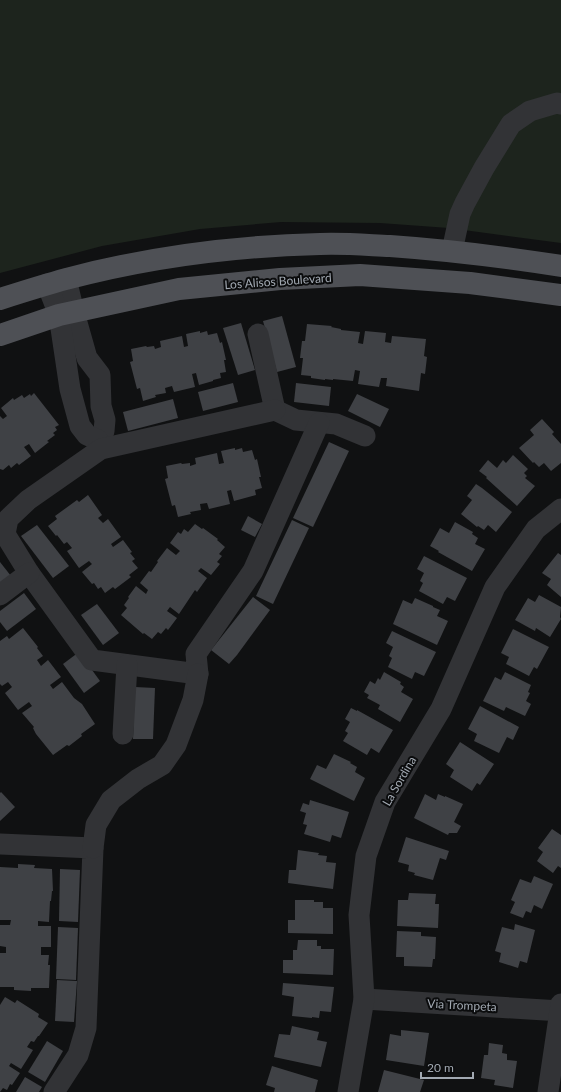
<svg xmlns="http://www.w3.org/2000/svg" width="561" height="1092" font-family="Lato,sans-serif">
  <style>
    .grass { fill: #1d241d }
    .building { fill: #3f4145 }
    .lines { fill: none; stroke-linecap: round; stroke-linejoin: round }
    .minor { stroke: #323336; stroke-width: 21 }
    .major { stroke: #4e5055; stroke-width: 22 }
    .labels { text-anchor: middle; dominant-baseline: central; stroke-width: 4; stroke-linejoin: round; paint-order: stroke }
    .street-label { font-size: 12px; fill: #a2a9b2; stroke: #0b0c0d }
  </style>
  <rect width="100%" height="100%" fill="#101112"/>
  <path class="grass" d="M0,0H561V243L449,228L380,223L281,222L200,229L102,246L0,273Z"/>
  <g class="building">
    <path d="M282,316L296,367L277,372L263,321Z"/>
    <path d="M241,323L255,370L238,375L223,328Z"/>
    <path d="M307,324L332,326L331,327L341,329V330L360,332L358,343L363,344L365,331L386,333L385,342L391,343L392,336L426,339L424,356L427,357L425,374L421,373L419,391L386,386L387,378H381L379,387L358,384L360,371L355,370L353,381L333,379V380L325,379V380L311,378V376L301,375L303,358H300L302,341H305Z"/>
    <path d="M200,331V333L207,331L208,335L217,333L220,343L222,342L226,360H224L226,372L220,373L221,378L213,380V381L199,385L196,373L192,374L195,387L174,392L172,386L165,388L166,393L155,395L156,397L143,401L140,388L137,389L130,362L133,361L131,349L146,346L147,347L154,346L155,349L161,347L160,341L182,336L184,347L188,346L186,334Z"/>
    <path d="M233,383L238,402L203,411L198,392Z"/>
    <path d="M296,383L331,387L329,406L294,402Z"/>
    <path d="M34,393L59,425L55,427L57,430L53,433L55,435L47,441L49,442L35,453L29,444L24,447L31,456L19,465L17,463L11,468L9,465L3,470L0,469V416L3,419L7,416L1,408L13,398L14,400L22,395L24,398L30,394L31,396Z"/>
    <path d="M357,394L389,409L380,427L348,411Z"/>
    <path d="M173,399L178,418L128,431L123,412Z"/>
    <path d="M542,419L554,432L552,434L561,444V463L551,471L544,463L539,467L534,462L533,463L519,448L534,435L530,430Z"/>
    <path d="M329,442L349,451L313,527L293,518Z"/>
    <path d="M235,448V450L242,448L243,452L252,450L255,460L257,459L261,477H259L262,488L255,490L256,495L234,501L231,490L227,491L230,504L209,509L207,503L200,504L201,510L190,512L191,514L178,517L175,505L172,506L165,479L168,478L166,466L181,463L182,464L190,463V466L196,464L195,458L217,453L219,464L224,463L221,451Z"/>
    <path d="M513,455L528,469L524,473L527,476L525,478L535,486L517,506L486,478L487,477L479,471L488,460L497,468L503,460L506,463Z"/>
    <path d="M476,484L482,488L512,512L496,532L488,525L484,530L478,526L477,527L461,514L472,500L467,496Z"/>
    <path d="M88,495L102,515L98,518L103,523L108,519L121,537L111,544L113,547L123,540L132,552L130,553L135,559L132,561L138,568L129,575L131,577L115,589L113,587L105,593L101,587L98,589L94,583L92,584L82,572L92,564L89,561L79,568L67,551L72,548L67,542L64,544L57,535L56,536L48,526L57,519L55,516L77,500L79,502Z"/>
    <path d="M248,516L262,524L255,537L241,530Z"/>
    <path d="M292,520L309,528L273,604L256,596Z"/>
    <path d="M455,522L473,532L472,534L478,538L475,544L485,549L472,571L438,552L439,551L430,546L440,528L449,533Z"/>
    <path d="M195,524L202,529L203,528L218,539L217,540L225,547L219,554L222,556L217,562L220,564L211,575L201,568L198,571L207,578L197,592L195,590L179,614L170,607L167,611L177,618L168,630L166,628L161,634L158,632L152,639L144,633L143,634L121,615L127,608L124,605L129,598L128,597L136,586L146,594L148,590L140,583L149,571L151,572L158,562L157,561L167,548L176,555L180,551L170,543L178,532L181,534L184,529L188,532Z"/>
    <path d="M37,525L69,566L53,578L21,536Z"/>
    <path d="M558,553L561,555V597L547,585L551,579L542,573Z"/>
    <path d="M424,556L467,578L455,601L447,597L443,604L419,591L423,583L420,581L424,573L417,569Z"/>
    <path d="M0,562L11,576L0,584Z"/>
    <path d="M24,593L36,609L7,631L0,622V611Z"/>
    <path d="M539,595L561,607L560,617L561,619L550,637L536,628L535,631L515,620L528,598L535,602Z"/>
    <path d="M253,597L270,610L237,655L229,664L211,650Z"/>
    <path d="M415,598L433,606V607L440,610L437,616L448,621L437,645L393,624L403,600L412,604Z"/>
    <path d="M97,604L119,633L103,645L81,615Z"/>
    <path d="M23,628L38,647L37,648L43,656L37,660L41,666L48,660L61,677L50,685L53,689L62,682L74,698L82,704L95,724L81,734L82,736L69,746L67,745L53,755L36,734L33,728L34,727L22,713L32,706L29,702L18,710L5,693L12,687L8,682L2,686L0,684V641L7,636L9,639Z"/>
    <path d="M513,629L549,647L537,669L534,667L529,676L506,664L509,657L501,653Z"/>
    <path d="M392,631L436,652L424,676L415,672L412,679L388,667L392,658L389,656L393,647L386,643Z"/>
    <path d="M79,652L100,681L84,693L63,664Z"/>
    <path d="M384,672L401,682L400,684L404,687L401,692L413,699L400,722L378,709L380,705L367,698L369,695L364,692L370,681L375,684L378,678L380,680Z"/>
    <path d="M505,672L531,685L528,692L530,693L526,701L531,704L525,716L506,707L504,711L483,701L495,677L501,680Z"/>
    <path d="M135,687L155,688L153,739H133Z"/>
    <path d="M480,706L519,727L513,740L507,737L499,753L474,741L477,734L468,729Z"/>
    <path d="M351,708L357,711V710L393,730L379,753L371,748L367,755L343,741L348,733L345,731L350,722L345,719Z"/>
    <path d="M460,742L494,764L480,785L477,783L472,791L450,777L454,770L446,764Z"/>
    <path d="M334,754L351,762L350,763L357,767L355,772L365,778L354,801L310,779L317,765L326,769Z"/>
    <path d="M1,792L15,807L0,821V793Z"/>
    <path d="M425,794L436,800L438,794L445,797V796L463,804L454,822L461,826L457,833H449L448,835L414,818Z"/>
    <path d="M310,800L349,812L341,838L332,835L330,842L304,834L307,825L303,824L306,813L300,811L303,803L309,805Z"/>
    <path d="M552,829L561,835V868L558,866L553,873L537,861L543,852L538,848Z"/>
    <path d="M406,837L449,851L446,860L440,858L433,880L414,875L415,873L408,871L409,865L398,862Z"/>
    <path d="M298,850L319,853L318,855L327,856L326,862L336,863L333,889L288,883L289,870H296Z"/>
    <path d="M18,864L35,865L34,868L52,869L53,891H52L51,901H50L49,922L38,921V926H51V947H41V955H49L48,965H50L49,988H31V991L14,990V987H0V953H6V947L0,946V925H10L11,920H0V867L18,868Z"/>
    <path d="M60,869L80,870L78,922L59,921Z"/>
    <path d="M534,876L553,884L542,909L534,905L531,913L526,911L523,918L510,913L515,902L511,900L520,879L531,883Z"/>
    <path d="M409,893L436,894L435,904H439L438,928L397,926L398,900H408Z"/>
    <path d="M295,900H314V902H323V908H333V934L288,933V920H295Z"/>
    <path d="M515,924L535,930L527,963L520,961L518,968L499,962L501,953L495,951L502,927L514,930Z"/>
    <path d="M58,927L78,928L76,980L56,979Z"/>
    <path d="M397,931L421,932V936L436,937L435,959H433L432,967L404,966V957H396Z"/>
    <path d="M298,940H317V946H321V949H334L333,975L283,973V960H293V950H297Z"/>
    <path d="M57,980L77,981L74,1022L55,1021Z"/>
    <path d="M283,983L334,987L331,1012L320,1011L319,1018L312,1017V1018L292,1016L294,997L282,995Z"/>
    <path d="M5,997L15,1003L17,1000L39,1014L38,1017L48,1023L39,1036H38L34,1042L31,1041L27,1047L33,1050L21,1069L11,1063L9,1066L20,1073L12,1085L10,1084L7,1090L3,1088L0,1092V1005Z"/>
    <path d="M292,1026L319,1032L317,1040L327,1042L321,1067L274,1057L279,1034L290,1035Z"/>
    <path d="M401,1030L429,1033L424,1066L386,1060L390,1034L401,1036Z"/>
    <path d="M47,1041L63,1051L45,1082L28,1072Z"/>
    <path d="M489,1043L503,1045L502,1053L507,1054V1060L517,1061L513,1088L494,1085L495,1080L481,1078L484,1055H488Z"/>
    <path d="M272,1066L318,1080L315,1092H274L275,1088L266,1085Z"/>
    <path d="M384,1070L424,1080L420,1092H378Z"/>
    <path d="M25,1077L42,1087L39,1092H16Z"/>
  </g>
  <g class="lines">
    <g class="minor">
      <path d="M452,251L460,214L465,203L484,168L511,124L530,111L557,103L561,104"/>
      <path d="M66,279L74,312L87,358L100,375L101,406L105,420L104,431L98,440"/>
      <path d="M47,284L59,315L70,389L80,426L87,435L98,440L101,449"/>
      <path d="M258,334L275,410L296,420L336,424L365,436"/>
      <path d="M275,410L101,449L28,500L8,519L5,534L29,573L92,660L198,674L196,654L253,571L319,423"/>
      <path d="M0,595L29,573"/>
      <path d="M123,734L127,665"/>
      <path d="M0,844L93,848L86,1028L78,1055L54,1092"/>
      <path d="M93,848L96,825L111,800L138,779L162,765L176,745L193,700L198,674"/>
      <path d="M364,999L561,1011"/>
      <path d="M348,1092L364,999L359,915L366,856L385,802L441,709L495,587L536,529L561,509"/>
      <path d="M548,1092L561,1004"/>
    </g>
    <g class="major">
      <path d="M0,299C22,292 44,285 66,279C149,257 235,246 320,244C343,243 367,245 390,246C447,250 504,257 561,266"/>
      <path d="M0,335L59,315L179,289L280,279L360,275L470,283L561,295"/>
    </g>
  </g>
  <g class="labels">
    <g class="street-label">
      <text transform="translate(278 281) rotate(-4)">Los Alisos Boulevard</text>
      <text transform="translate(399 781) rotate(-60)">La Sordina</text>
      <text transform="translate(462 1005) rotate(3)">Via Trompeta</text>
    </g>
  </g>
  <path d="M421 1072v6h52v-6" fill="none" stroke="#a2a9b2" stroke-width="2"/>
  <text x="427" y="1072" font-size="12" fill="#a2a9b2" stroke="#0b0c0d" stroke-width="3" paint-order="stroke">20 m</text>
</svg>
